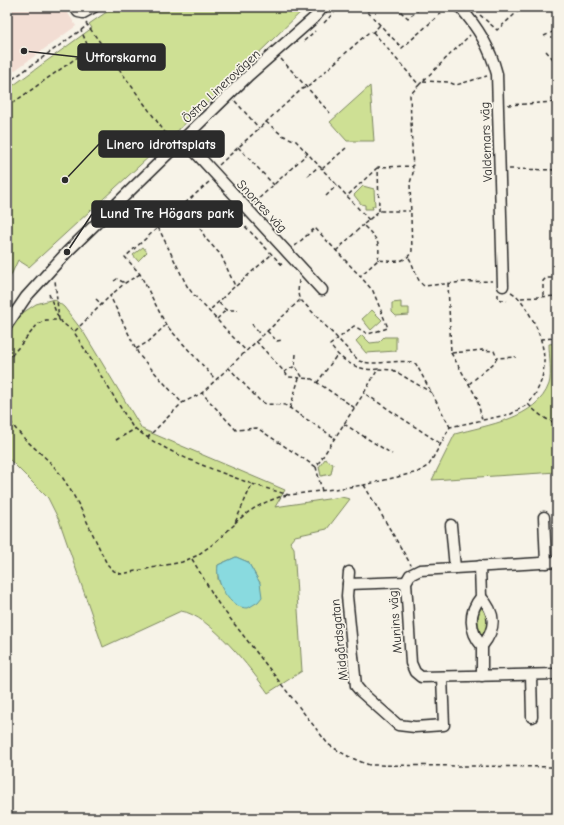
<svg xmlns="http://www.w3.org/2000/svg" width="564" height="825" font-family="'Comic Neue',sans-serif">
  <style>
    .built { fill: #f2ddd3 }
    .green { fill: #cee094; stroke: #7c8660; fill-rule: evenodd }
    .water { fill: #89dadf; stroke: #639497 }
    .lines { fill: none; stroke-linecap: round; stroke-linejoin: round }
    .minor-casing { stroke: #2b2b2b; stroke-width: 13 }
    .path { stroke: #2b2b2b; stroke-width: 1.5; stroke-dasharray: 4 3; stroke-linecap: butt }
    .minor { stroke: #f7f3e8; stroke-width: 10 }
    .labels { text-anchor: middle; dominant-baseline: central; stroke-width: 3.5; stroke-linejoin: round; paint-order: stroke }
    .street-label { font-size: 13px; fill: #2b2b2b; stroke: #f7f3e8 }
    .leader { fill: none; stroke: #2b2b2b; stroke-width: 1.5 }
    .callout-dot { fill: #2b2b2b; stroke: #f7f3e8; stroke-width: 1.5 }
    .callout { fill: #2b2b2b; stroke: #2b2b2b; stroke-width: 1.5 }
    .callout-label { font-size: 14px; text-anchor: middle; font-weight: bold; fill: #fff }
  </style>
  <rect width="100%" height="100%" fill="#f7f3e8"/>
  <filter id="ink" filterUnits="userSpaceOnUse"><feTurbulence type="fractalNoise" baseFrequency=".025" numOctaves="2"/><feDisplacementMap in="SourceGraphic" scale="8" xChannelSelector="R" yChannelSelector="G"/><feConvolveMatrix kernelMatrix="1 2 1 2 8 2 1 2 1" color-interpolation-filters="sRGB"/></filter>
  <g filter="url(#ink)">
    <path class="built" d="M11,7H64L76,26L7,76V10Z"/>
    <g class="green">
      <path d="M114,7H306L200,110L29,267L18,260L7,284V90L92,28L89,24Z"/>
      <path d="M370,86L374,141H347L330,122Z"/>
      <path d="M363,186L374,189L375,206H372L373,209H365V205L361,204L354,195Z"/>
      <path d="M143,247L147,252L138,261L133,255Z"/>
      <path d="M54,299L64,307L84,333L142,429L285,490L275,507L341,497L350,499L327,529L295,536L290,542L294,548L302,671L268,693C252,670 210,615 181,611L103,647L59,520L48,498L7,457V334L21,314L36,304ZM236,557L248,562L260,583L222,588L218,579V565Z"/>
      <path d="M401,302V308H409V315L396,316L392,312V303Z"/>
      <path d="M372,310L382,320L371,330L362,319Z"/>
      <path d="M362,335L370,343L379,342L384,337H396V351L366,353L356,341Z"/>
      <path d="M557,343V472L432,480L455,434C486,425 537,419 549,384C552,375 549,354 549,344Z"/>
      <path d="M325,459L333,464L331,474L321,476L319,467Z"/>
      <path d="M484,607C488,618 490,626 483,637L480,634C478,624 476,617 481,608Z"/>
    </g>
    <path class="water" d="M236,557L248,562L260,583L262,597L258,602L248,608C229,609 215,582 218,565Z"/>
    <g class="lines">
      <g class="minor-casing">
        <g id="minor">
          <path d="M75,7L78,12L83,13L94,7"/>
          <path d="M460,7C478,28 490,47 497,74L503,286"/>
          <path d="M183,139L322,290"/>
          <path d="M7,325L26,297L67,252L249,75L315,17L323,7"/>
          <path d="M544,517L546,563"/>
          <path d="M451,525L455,568"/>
          <path d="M557,562L420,570L410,575L406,582L411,663L415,672L421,677L557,674"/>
          <path d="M480,566L481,597C468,612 469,631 482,646V676"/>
          <path d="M349,572L347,596L356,686L361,692L398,725L415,727L444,725L442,677"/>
          <path d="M348,584L406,582"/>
          <path d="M481,597C497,614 496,629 482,646"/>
          <path d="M531,675L532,717"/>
        </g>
      </g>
      <g class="path">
        <path d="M363,7L402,48L448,7"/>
        <path d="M395,7L408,18L417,11V7"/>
        <path d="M367,11L372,7"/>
        <path d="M480,15L497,30L523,7"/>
        <path d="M86,23L169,138"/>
        <path d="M324,23L339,7"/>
        <path d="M373,32L419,85L470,35"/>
        <path d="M544,36L557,30"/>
        <path d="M304,41L315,31"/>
        <path d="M546,51L554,60H557"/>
        <path d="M281,59L330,113"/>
        <path d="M554,60L557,102"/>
        <path d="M423,81L448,82L456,85L487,76"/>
        <path d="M7,83L88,25"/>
        <path d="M235,101L259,128"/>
        <path d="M508,105L557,102"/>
        <path d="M7,107L89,49L81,30"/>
        <path d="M266,122L282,135L296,141L347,196"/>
        <path d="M238,147L274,185"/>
        <path d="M219,165L302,89L309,86L368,33L373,32L380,25"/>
        <path d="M322,169L346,148"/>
        <path d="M509,169L557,170"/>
        <path d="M308,176L319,166"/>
        <path d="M209,182L125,257L140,274L166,325L215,379"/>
        <path d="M326,196L337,185"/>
        <path d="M187,203L206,239L221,255L235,286L209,311"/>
        <path d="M254,203L308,153"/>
        <path d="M379,211L378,167L413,166"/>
        <path d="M242,216L239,220L284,267"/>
        <path d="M369,220L347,196L378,167"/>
        <path d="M158,227L187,286L193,294L246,351"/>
        <path d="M295,246L315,228L360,276"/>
        <path d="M336,251L363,225"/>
        <path d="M409,258C415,267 415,279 424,286L464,282L492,281"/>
        <path d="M378,260C381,241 376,238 363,225L379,211H410"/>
        <path d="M140,274L125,283L110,296L139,355L182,403"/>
        <path d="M299,280L298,293L299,298L359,361C377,367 399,357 416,364L450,427"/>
        <path d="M114,281L117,279L125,283"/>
        <path d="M448,283L451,353L477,398L482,420"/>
        <path d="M236,286L272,254"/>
        <path d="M511,292C521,298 524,305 530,315C547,344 551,377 528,404C536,412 546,421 557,423"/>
        <path d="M49,294L59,320L74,332L132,426C164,453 212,469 252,484"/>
        <path d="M498,294V299L507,301"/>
        <path d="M543,296V281L546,278H557"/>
        <path d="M521,298L557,296"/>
        <path d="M96,299L102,305"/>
        <path d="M300,300L202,393L236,430L257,428L316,467"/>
        <path d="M219,303L226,310H238"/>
        <path d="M217,319L226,310"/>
        <path d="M252,324L261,336"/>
        <path d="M75,331L110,296"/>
        <path d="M267,331L277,341L282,340"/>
        <path d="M541,339L557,338"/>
        <path d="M256,341L289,377L312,379L355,408"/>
        <path d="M136,349L148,342L166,325"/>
        <path d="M452,353L482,350L494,351L497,358"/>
        <path d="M296,354L295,366L303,378"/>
        <path d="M7,361L38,324L46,320H59L55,280"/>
        <path d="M228,367L260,401L266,404L285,405L335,438"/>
        <path d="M378,369C359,372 341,361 330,345L354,326L368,334L388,328L373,291L360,276L378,260C391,261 405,265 412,251L410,183L413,173L410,95L419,85"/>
        <path d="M284,372L295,366"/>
        <path d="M317,383L337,355"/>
        <path d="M469,384L494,363L497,358L516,357"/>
        <path d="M432,393L393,370L378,369L364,393L441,444"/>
        <path d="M290,408L299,378"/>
        <path d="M7,415C18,439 45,453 60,474C80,502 92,534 107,564L114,571L121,574L182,562L196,556L213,544L234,525L252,484L289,495L364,485L418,472L429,465L450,427L511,414L528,404"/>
        <path d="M344,424L392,454"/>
        <path d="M147,438L182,403L202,393"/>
        <path d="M116,440L135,429"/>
        <path d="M364,485L411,565"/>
        <path d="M322,491L316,467L364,393"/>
        <path d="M235,523C250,509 267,500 287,495"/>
        <path d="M192,559L218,603L328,744C341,753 354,760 370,765L557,767"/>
      </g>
      <use href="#minor" class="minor"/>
    </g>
  </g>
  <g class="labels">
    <g class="street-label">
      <text transform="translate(221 86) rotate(-43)">Östra Linerovägen</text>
      <text transform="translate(486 142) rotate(-92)">Valdemars väg</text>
      <text transform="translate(262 206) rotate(47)">Snorres väg</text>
      <text transform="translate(395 622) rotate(-94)">Munins väg</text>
      <text transform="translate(339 640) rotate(-96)">Midgårdsgatan</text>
    </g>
  </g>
  <path class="leader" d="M24 51L78 57M65 180L99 144M67 252L92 214"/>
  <g class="callout-dot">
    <circle cx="24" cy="51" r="4"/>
    <circle cx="65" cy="180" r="4"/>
    <circle cx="67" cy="252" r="4"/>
  </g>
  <g class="callout">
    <rect x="78" y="44" width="87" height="26" rx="4"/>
    <rect x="99" y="131" width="125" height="26" rx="4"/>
    <rect x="92" y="201" width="150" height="26" rx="4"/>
  </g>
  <g class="callout-label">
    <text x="121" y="62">Utforskarna</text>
    <text x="161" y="149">Linero idrottsplats</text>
    <text x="167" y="218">Lund Tre Högars park</text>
  </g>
  <rect width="564" height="825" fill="none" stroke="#f7f3e8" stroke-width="24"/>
  <rect x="12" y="12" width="540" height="801" fill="none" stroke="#2b2b2b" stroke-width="1.5" filter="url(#ink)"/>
</svg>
